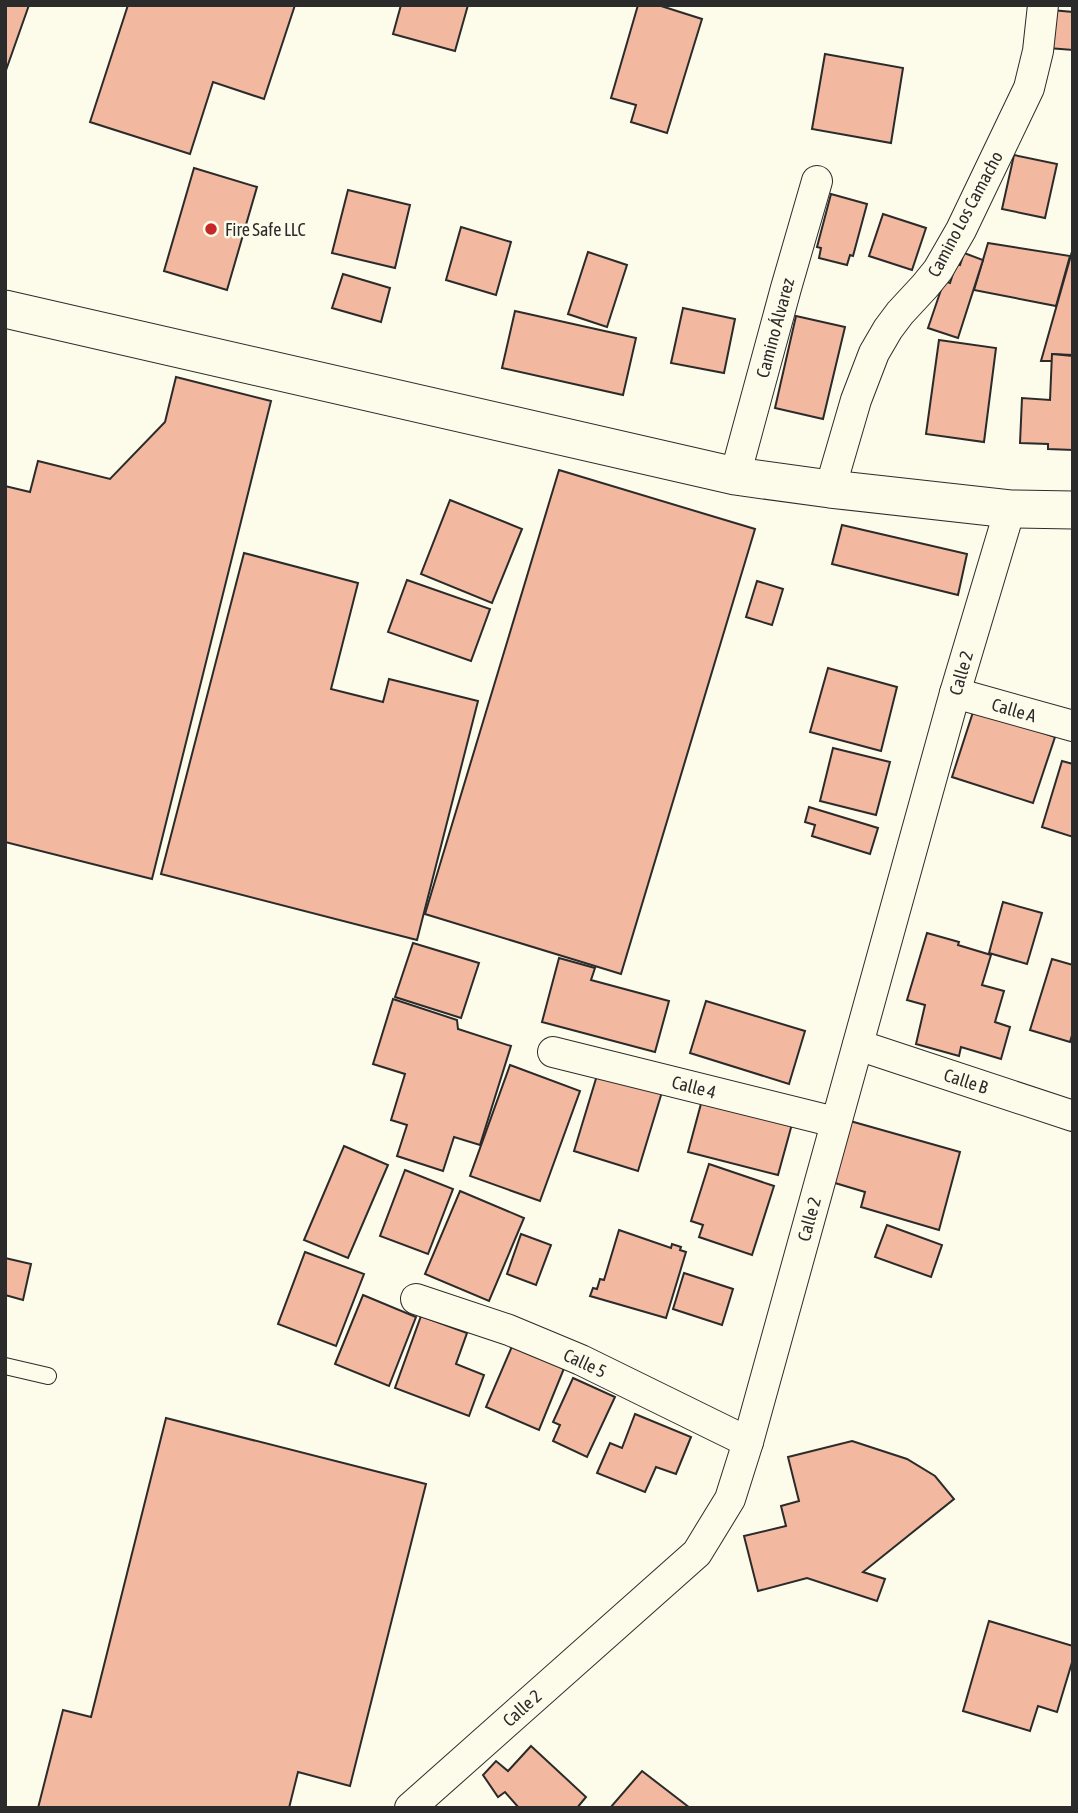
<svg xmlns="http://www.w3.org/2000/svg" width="1078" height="1813" font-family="'Asap Condensed',sans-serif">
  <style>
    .building { fill: #f2b8a0; stroke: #2b2b2b; stroke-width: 2 }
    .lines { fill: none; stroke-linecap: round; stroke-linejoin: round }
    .service-casing { stroke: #2b2b2b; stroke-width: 18 }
    .minor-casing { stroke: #2b2b2b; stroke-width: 32 }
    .tertiary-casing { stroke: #2b2b2b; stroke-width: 39 }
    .service { stroke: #fdfbea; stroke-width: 16 }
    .minor { stroke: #fdfbea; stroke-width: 30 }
    .tertiary { stroke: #fdfbea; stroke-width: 37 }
    .poi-dot { fill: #c62828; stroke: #fdfbea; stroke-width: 2.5 }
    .labels { text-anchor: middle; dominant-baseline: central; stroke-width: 5; stroke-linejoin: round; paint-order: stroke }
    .street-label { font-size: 18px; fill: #2b2b2b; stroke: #fdfbea }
    .poi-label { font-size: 18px; fill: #2b2b2b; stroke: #fdfbea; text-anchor: start }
  </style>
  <rect width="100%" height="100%" fill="#fdfbea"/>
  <g class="building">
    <path d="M5,5H29L5,73Z"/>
    <path d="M128,5H295L264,99L213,82L190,154L90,122Z"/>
    <path d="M401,5H468L455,51L393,34Z"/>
    <path d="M638,5H658L702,19L667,133L631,122L636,105L611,98Z"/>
    <path d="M1051,10L1073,12V50L1048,48Z"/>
    <path d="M825,54L903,68L891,143L812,129Z"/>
    <path d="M1014,155L1057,164L1045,218L1002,209Z"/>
    <path d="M194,168L257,187L227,290L164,271Z"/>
    <path d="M348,190L410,205L395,268L332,253Z"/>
    <path d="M831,194L867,204L853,256L850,255L847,265L819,258L821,248L817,247Z"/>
    <path d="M883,214L926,228L912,270L869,256Z"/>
    <path d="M461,227L511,242L496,295L446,280Z"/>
    <path d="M988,243L1070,256L1056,306L974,290Z"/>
    <path d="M1073,248V355L1052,354V361H1041Z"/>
    <path d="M588,252L627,265L607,327L568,314Z"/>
    <path d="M964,253L983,260L958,338L928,328L944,281L950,283L956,264L960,265Z"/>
    <path d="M343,274L390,288L381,322L332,308Z"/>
    <path d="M683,308L735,319L724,373L671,363Z"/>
    <path d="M515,311L636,338L623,395L502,368Z"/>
    <path d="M796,316L845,327L823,419L775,408Z"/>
    <path d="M939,340L996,348L984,442L926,434Z"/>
    <path d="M1052,354L1073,356V450L1048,449V444L1020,443L1022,398L1050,400Z"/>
    <path d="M176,377L271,401L152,879L5,842V486L30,492L38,461L110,479L165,422Z"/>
    <path d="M559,470L755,529L621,974L425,914Z"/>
    <path d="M450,500L522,529L492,603L421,574Z"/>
    <path d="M842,525L967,554L958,595L832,564Z"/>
    <path d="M244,553L358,583L331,689L383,702L389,679L478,701L417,940L161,874Z"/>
    <path d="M407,580L490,609L471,661L388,632Z"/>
    <path d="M757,581L783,589L772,625L746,617Z"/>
    <path d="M828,668L897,687L881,751L810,732Z"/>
    <path d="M974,709L1055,737L1033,803L952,777Z"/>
    <path d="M833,748L890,762L876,815L820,801Z"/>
    <path d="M1062,761L1073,764V837L1042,827Z"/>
    <path d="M809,807L878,828L870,854L812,836L815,825L805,822Z"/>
    <path d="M1003,902L1042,913L1027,964L989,953Z"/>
    <path d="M927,933L959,942L958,945L991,955L982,985L1004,991L995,1022L1010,1027L1001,1059L961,1047L959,1056L916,1044L925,1005L907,1000Z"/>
    <path d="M413,943L479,963L461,1018L395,997Z"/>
    <path d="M559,958L595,968L591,980L669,1001L655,1052L542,1022Z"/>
    <path d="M1052,959L1073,965V1032L1070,1042L1030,1030Z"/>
    <path d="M393,999L457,1020L458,1029L511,1046L480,1145L454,1137L443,1171L397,1156L407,1125L391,1120L405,1074L373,1064Z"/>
    <path d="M706,1001L805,1031L789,1084L690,1053Z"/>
    <path d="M510,1065L580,1091L540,1201L470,1176Z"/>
    <path d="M598,1072L662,1092L638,1171L574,1151Z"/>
    <path d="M702,1100L792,1124L778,1175L688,1152Z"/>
    <path d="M843,1119L960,1152L939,1230L861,1207L865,1192L825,1180Z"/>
    <path d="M344,1146L388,1165L348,1258L304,1240Z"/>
    <path d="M709,1164L774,1186L752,1255L699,1237L703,1225L691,1221Z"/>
    <path d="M405,1170L453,1189L428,1254L380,1236Z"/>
    <path d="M460,1191L524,1218L489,1301L425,1274Z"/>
    <path d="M887,1225L942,1245L931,1277L875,1257Z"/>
    <path d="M619,1230L671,1248L672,1244L681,1247L680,1250L686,1252L666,1318L590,1296L593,1288L597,1289L600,1279L604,1280Z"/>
    <path d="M521,1234L551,1245L536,1285L507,1274Z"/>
    <path d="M305,1252L364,1274L336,1346L278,1324Z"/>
    <path d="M5,1258L31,1264L23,1300L5,1295Z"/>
    <path d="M684,1273L733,1289L722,1325L673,1309Z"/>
    <path d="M363,1295L416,1317L389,1386L335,1364Z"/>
    <path d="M421,1316L467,1333L456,1364L484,1375L469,1416L395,1388Z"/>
    <path d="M513,1344L565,1366L539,1430L486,1407Z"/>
    <path d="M573,1378L615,1397L587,1457L553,1441L560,1425L553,1422Z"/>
    <path d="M635,1414L691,1437L676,1474L656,1467L645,1492L597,1473L610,1443L622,1448Z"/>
    <path d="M166,1418L426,1484L350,1786L298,1772L289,1808H38L63,1710L91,1717Z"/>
    <path d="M852,1441L907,1459L935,1476L954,1499L863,1572L885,1579L877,1601L807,1578L758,1591L744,1536L786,1526L781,1506L799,1501L788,1457Z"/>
    <path d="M989,1621L1073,1646V1659L1057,1712L1038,1706L1030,1731L963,1711Z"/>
    <path d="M531,1746L586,1797L577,1808H519L505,1792L498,1797L483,1775L496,1761L508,1771Z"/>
    <path d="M642,1771L690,1808H610Z"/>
  </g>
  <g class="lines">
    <g class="service-casing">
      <path id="service" d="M5,1366L48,1376"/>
    </g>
    <g class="minor-casing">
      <g id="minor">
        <path d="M735,476L786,288L817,181"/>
        <path d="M830,489L856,400L874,353L888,329L900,313L925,286L938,270L961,230L1029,88L1038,51L1043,5"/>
        <path d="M955,693L1073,726"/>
        <path d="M858,1045L1073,1116"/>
        <path d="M553,1052L835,1122"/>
        <path d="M416,1299L509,1330L581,1360L748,1442"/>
        <path d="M410,1808L697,1553L730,1499L748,1442L955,693L1010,509"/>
      </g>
    </g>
    <g class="tertiary-casing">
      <path id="tertiary" d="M5,309L735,476L830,489L1010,509L1073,510"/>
    </g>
    <use href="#service" class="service"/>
    <use href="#minor" class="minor"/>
    <use href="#tertiary" class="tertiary"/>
  </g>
  <circle class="poi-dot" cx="211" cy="229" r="7"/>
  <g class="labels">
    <g class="street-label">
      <text transform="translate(965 214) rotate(-62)">Camino Los Camacho</text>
      <text transform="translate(775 328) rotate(-75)">Camino Álvarez</text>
      <text transform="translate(961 673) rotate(-74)">Calle 2</text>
      <text transform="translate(1014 710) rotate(16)">Calle A</text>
      <text transform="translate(966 1081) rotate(18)">Calle B</text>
      <text transform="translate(694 1087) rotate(14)">Calle 4</text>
      <text transform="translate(809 1219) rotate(-75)">Calle 2</text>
      <text transform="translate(585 1363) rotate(25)">Calle 5</text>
      <text transform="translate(522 1708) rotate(-42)">Calle 2</text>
    </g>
    <g class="poi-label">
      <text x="225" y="229">Fire Safe LLC</text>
    </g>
  </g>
  <rect width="1078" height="1813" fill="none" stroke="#2b2b2b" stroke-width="14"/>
</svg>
